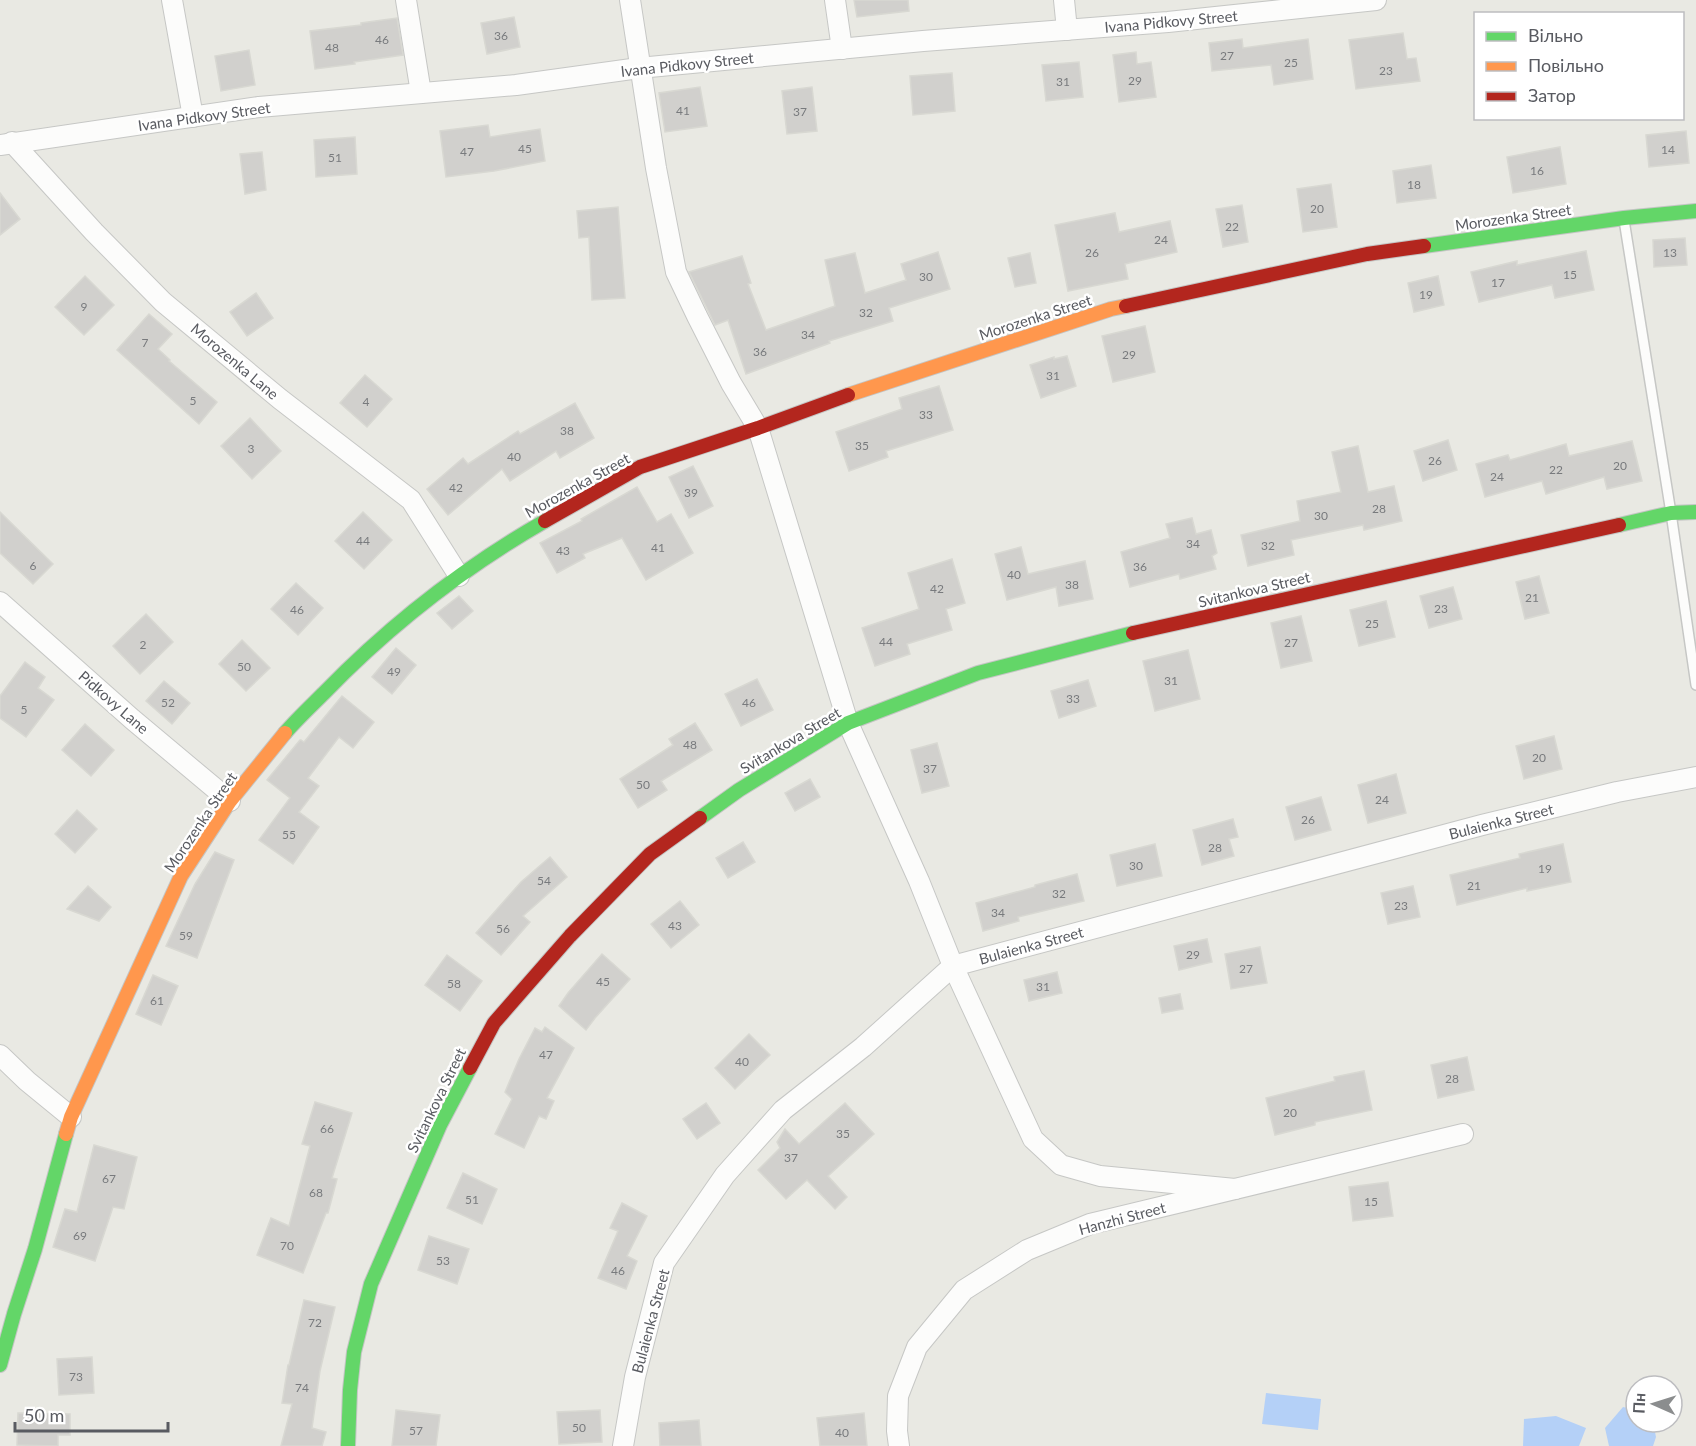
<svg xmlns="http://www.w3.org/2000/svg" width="1696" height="1446" font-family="Lato,sans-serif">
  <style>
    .water { fill: #b4d0f7 }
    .building { fill: #d1d0cd; stroke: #d8d8d2; stroke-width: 1.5 }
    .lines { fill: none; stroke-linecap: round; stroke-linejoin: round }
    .lane-casing { stroke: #c6c7c5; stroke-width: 12 }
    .street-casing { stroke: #c6c7c5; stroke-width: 22 }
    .fast-casing { stroke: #c4c5c4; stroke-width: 16 }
    .slow-casing { stroke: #c4c5c4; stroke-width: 16 }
    .jam-casing { stroke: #c4c5c4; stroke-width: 16 }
    .lane { stroke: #fcfcfb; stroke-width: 9 }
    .street { stroke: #fcfcfb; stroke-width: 20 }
    .fast { stroke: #63d668; stroke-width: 14 }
    .slow { stroke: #ff974d; stroke-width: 14 }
    .jam { stroke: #b3261e; stroke-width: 14 }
    .labels { text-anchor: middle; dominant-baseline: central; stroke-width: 5; stroke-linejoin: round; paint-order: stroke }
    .number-label { font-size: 12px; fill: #787a7d }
    .street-label { font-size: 15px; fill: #595b61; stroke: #fff }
  </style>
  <rect width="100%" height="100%" fill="#e9e9e3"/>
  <g class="water">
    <path d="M1266,1393L1321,1399L1318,1430L1262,1424Z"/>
    <path d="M1623,1407L1636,1410V1422H1653L1656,1437L1653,1446H1609L1605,1428Z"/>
    <path d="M1556,1416L1586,1428L1579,1446H1523L1524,1419Z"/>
  </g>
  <g class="building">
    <path d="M854,0H908L909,11L857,17Z"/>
    <path d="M514,17L520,47L487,54L481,23Z"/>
    <path d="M397,18L403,55L354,62L355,64L315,69L310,31L361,25V23Z"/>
    <path d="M1403,33L1407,59L1416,58L1420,81L1356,89L1349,40Z"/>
    <path d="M1242,39L1243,48L1308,39L1313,79L1274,85L1271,65L1212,71L1209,43Z"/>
    <path d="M249,50L255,85L221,91L215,56Z"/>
    <path d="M1136,52L1137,64L1151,62L1156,97L1119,102L1113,55Z"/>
    <path d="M1079,62L1083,97L1046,101L1042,65Z"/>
    <path d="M952,73L955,111L913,115L910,76Z"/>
    <path d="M700,87L707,126L665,132L659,93Z"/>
    <path d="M812,87L817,131L787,134L782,91Z"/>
    <path d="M488,125L490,137L540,129L545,161L494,171L446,177L440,131Z"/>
    <path d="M1686,131L1689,163L1649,167L1646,135Z"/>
    <path d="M355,137L357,174L316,177L314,140Z"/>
    <path d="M1560,147L1566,184L1513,193L1507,157Z"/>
    <path d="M262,152L266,190L245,194L240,154Z"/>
    <path d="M1431,165L1436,198L1397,203L1393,171Z"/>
    <path d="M1331,184L1337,227L1303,232L1297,189Z"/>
    <path d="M0,193L20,219L0,235Z"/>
    <path d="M1242,205L1248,242L1223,247L1216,209Z"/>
    <path d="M618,207L625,298L592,300L589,237L579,238L577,211Z"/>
    <path d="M1115,213L1119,232L1170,221L1177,252L1125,264L1128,279L1068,291L1055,225Z"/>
    <path d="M1685,238L1687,265L1654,267L1653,240Z"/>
    <path d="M1586,251L1594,290L1555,298L1552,285L1479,302L1471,272L1517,261V265Z"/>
    <path d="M938,252L950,289L889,308L893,321L829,341L830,343L746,374L728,320L715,325L689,272L742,256L751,283L748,284L766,330L835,306L825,260L855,253L865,293L906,280L901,264Z"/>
    <path d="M1030,253L1036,283L1015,287L1008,258Z"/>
    <path d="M85,276L114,305L84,335L55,307Z"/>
    <path d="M1438,276L1444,305L1414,312L1408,283Z"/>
    <path d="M256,293L273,318L247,336L230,312Z"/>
    <path d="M149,314L172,334L158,349L170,360L169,361L217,402L199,424L117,350Z"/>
    <path d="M1145,326L1155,372L1113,382L1102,336Z"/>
    <path d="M1067,356L1076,386L1041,398L1030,365L1054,357V359Z"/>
    <path d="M365,375L392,399L367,427L340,403Z"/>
    <path d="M939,386L953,430L886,451L888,457L849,471L836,432L902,409L899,398Z"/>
    <path d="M575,403L594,438L560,458L556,451L510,481L502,469L448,515L427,489L463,458L468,464L518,431L520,434Z"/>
    <path d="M250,418L281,451L252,479L221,446Z"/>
    <path d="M1448,440L1457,470L1423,481L1414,451Z"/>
    <path d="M1632,441L1642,481L1607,489L1604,477L1546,494L1542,481L1485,497L1476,464L1508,455L1510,460L1566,444L1569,456Z"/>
    <path d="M1358,446L1368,492L1394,486L1402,521L1364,530L1363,525L1291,540L1294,555L1248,566L1241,535L1300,521L1297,501L1341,492L1332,452Z"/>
    <path d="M693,466L713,506L689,518L669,477Z"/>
    <path d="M637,487L657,522L671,514L693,553L646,580L622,538L583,554L585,558L557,573L540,543L582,521L581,519Z"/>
    <path d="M0,512L53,564L33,584L0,553Z"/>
    <path d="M363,512L392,540L364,569L335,541Z"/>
    <path d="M1192,518L1196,534L1211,530L1217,553L1212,556L1216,569L1180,579L1179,574L1130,587L1121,552L1170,538L1166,524Z"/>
    <path d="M1021,547L1028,574L1085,561L1093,599L1059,606L1056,587L1007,600L995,554Z"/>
    <path d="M952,559L965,603L946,609L952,630L907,644L910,654L875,666L862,628L919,609L908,573Z"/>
    <path d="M1539,576L1549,613L1525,619L1516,582Z"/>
    <path d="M296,583L323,608L298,635L271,609Z"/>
    <path d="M1453,587L1462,619L1429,628L1420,596Z"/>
    <path d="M459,596L473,611L452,629L437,613Z"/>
    <path d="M1386,601L1395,637L1359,646L1350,610Z"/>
    <path d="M146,614L173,642L140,674L113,646Z"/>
    <path d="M1301,616L1312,661L1281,668L1271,623Z"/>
    <path d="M242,640L270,668L246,691L219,664Z"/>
    <path d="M396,648L416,665L392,694L372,677Z"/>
    <path d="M1188,650L1200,699L1155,711L1143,661Z"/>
    <path d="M25,662L45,677L38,688L54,700L26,737L0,718V696Z"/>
    <path d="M757,679L773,710L741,726L725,694Z"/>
    <path d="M1088,680L1096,706L1059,718L1051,691Z"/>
    <path d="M164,681L190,703L172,724L146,701Z"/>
    <path d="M342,696L374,722L353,748L339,737L308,778L319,786L299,812L319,827L293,864L259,840L290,798L267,780L300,740H301L304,742Z"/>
    <path d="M695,723L712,750L661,781L667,790L638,808L620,779L673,745L669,739Z"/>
    <path d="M85,724L114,750L91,776L62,750Z"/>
    <path d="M1554,736L1562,769L1524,779L1516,746Z"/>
    <path d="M937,743L949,786L922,793L911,750Z"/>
    <path d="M1396,774L1406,813L1368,823L1358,785Z"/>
    <path d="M810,779L820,797L795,811L785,793Z"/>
    <path d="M1321,797L1331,830L1295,840L1286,807Z"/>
    <path d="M77,810L97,829L75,853L55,834Z"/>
    <path d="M1233,819L1238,837L1229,839L1234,856L1202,865L1193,830Z"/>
    <path d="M743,842L755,862L728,878L716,858Z"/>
    <path d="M1155,844L1162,876L1117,886L1110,855Z"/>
    <path d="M1563,844L1571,882L1527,891V888L1457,905L1450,875L1520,858L1519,854Z"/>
    <path d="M215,852L234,860L197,958L166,946L195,884Z"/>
    <path d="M550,857L567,877L523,916L530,922L501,955L476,933L521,882Z"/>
    <path d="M1077,874L1084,901L1018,917L1019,921L983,931L976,903L1035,887V885Z"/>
    <path d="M88,886L111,907L99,921L67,909Z"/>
    <path d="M1413,886L1420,917L1388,924L1381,893Z"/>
    <path d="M680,901L699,925L671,948L651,924Z"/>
    <path d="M1207,939L1212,962L1179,970L1174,946Z"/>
    <path d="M1260,947L1267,983L1231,989L1225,954Z"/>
    <path d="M602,954L630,979L595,1018L586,1030L559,1006L568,993Z"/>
    <path d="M447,955L482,981L460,1011L425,985Z"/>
    <path d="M1057,972L1062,993L1029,1001L1024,980Z"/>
    <path d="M153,975L178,986L161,1025L136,1014Z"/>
    <path d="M1180,994L1183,1009L1162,1013L1159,998Z"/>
    <path d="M545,1027L574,1048L547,1098L554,1101L546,1119L539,1116L524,1148L495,1134L512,1099L505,1092L519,1059L535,1028L542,1032Z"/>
    <path d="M749,1034L770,1055L735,1089L715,1068Z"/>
    <path d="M1467,1057L1474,1090L1438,1098L1431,1065Z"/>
    <path d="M1364,1071L1372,1110L1315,1122V1125L1275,1135L1266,1098L1335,1081L1334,1077Z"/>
    <path d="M315,1102L352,1113L332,1178L337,1179L328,1213H326L303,1273L257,1255L271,1218L289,1226L310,1146L302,1144Z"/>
    <path d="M706,1103L720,1123L697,1139L683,1119Z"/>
    <path d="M845,1103L874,1134L828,1176L847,1197L835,1209L807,1180L786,1199L758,1170L780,1148L777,1142L785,1129L799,1144Z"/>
    <path d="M94,1145L137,1157L124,1209L113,1207L95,1261L53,1247L65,1209L77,1212Z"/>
    <path d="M463,1173L497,1189L482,1224L447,1208Z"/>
    <path d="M1388,1182L1393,1216L1353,1221L1349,1187Z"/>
    <path d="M622,1203L647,1216L627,1256L637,1261L626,1289L598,1278L618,1231L610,1228Z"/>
    <path d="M429,1236L469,1249L457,1284L418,1270Z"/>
    <path d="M304,1300L335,1307L320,1371L312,1428L326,1432L322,1446H281L292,1404L282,1403L288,1365H289Z"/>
    <path d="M92,1357L94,1393L59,1395L57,1359Z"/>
    <path d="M396,1410L440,1415L436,1446H392Z"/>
    <path d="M600,1410L602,1442L559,1444L557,1412Z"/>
    <path d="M18,1413L70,1414V1435H58V1446L17,1445Z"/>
    <path d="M864,1413L867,1446H820L817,1418Z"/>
    <path d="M699,1420L701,1446H660L659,1423Z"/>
  </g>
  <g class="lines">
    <g class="lane-casing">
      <path id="lane" d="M1624,220L1671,513L1696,685"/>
    </g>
    <g class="street-casing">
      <g id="street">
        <path d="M172,0L193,117"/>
        <path d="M406,0L421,93"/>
        <path d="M630,0L656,168L676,272L697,316L731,383L758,428L848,723L919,881L953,966L1033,1139L1061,1165L1100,1176L1235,1189"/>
        <path d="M835,0L842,49"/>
        <path d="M1064,0L1067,30"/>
        <path d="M12,142L94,232L163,302L280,399L411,500L459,576"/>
        <path d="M0,145L259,107L516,85L639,68L923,41L1168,22L1376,0"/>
        <path d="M0,602L132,719L230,801"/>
        <path d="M0,1055L27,1081L71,1117"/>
        <path d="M623,1446L635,1377L664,1263L725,1175L783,1110L863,1047L953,966L1482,825L1617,792L1696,777"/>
        <path d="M899,1446L897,1431L898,1396L917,1347L964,1290L1027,1250L1090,1224L1463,1134"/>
      </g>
    </g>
    <g class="fast-casing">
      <g id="fast">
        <path d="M1424,246L1624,218L1696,211"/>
        <path d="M1619,525L1671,513L1696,512"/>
        <path d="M285,733C297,719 311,706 324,693C389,626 463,568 545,521"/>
        <path d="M700,818L739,790L848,723L978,673L1133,633"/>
        <path d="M0,1365L14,1314L35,1249L66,1134"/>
        <path d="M348,1446L350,1390L354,1352L371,1284L440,1125L470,1068"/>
      </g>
    </g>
    <g class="slow-casing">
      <g id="slow">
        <path d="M848,395L1111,309L1126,306"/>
        <path d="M66,1134L71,1117L181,876L230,801L285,733"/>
      </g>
    </g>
    <g class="jam-casing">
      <g id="jam">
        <path d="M1126,306L1367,254L1424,246"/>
        <path d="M545,521L640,467L758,428L848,395"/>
        <path d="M1133,633L1619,525"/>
        <path d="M470,1068L494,1023L570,936L650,854L700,818"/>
      </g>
    </g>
    <use href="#lane" class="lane"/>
    <use href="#street" class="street"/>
    <use href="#fast" class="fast"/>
    <use href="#slow" class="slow"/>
    <use href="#jam" class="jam"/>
  </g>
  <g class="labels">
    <g class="number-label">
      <text x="501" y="35">36</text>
      <text x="382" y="39">46</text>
      <text x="332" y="47">48</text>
      <text x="1227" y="55">27</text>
      <text x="1291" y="62">25</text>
      <text x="1386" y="70">23</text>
      <text x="1135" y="80">29</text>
      <text x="1063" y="81">31</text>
      <text x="683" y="110">41</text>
      <text x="800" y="111">37</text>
      <text x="525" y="148">45</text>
      <text x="1668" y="149">14</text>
      <text x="467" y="151">47</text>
      <text x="335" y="157">51</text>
      <text x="1537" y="170">16</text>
      <text x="1414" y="184">18</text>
      <text x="1317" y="208">20</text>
      <text x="1232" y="226">22</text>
      <text x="1161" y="239">24</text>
      <text x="1092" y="252">26</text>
      <text x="1670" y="252">13</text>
      <text x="1570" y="274">15</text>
      <text x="926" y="276">30</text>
      <text x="1498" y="282">17</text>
      <text x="1426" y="294">19</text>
      <text x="84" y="306">9</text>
      <text x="866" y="312">32</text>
      <text x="808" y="334">34</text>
      <text x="145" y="342">7</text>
      <text x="760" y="351">36</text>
      <text x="1129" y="354">29</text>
      <text x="1053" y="375">31</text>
      <text x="193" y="400">5</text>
      <text x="366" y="401">4</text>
      <text x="926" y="414">33</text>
      <text x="567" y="430">38</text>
      <text x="862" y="445">35</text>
      <text x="251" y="448">3</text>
      <text x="514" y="456">40</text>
      <text x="1435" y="460">26</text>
      <text x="1620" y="465">20</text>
      <text x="1556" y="469">22</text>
      <text x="1497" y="476">24</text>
      <text x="456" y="487">42</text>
      <text x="691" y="492">39</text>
      <text x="1379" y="508">28</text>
      <text x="1321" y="515">30</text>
      <text x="363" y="540">44</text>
      <text x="1193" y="543">34</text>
      <text x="1268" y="545">32</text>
      <text x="658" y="547">41</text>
      <text x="563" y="550">43</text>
      <text x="33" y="565">6</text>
      <text x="1140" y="566">36</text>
      <text x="1014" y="574">40</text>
      <text x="1072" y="584">38</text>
      <text x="937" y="588">42</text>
      <text x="1532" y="597">21</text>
      <text x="1441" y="608">23</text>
      <text x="297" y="609">46</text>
      <text x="1372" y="623">25</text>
      <text x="886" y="641">44</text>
      <text x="1291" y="642">27</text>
      <text x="143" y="644">2</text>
      <text x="244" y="666">50</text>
      <text x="394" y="671">49</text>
      <text x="1171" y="680">31</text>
      <text x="1073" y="698">33</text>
      <text x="168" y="702">52</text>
      <text x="749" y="702">46</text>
      <text x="24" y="709">5</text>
      <text x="690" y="744">48</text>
      <text x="1539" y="757">20</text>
      <text x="930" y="768">37</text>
      <text x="643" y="784">50</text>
      <text x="1382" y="799">24</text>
      <text x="1308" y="819">26</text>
      <text x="289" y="834">55</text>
      <text x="1215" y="847">28</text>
      <text x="1136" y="865">30</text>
      <text x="1545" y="868">19</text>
      <text x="544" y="880">54</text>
      <text x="1474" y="885">21</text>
      <text x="1059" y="893">32</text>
      <text x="1401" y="905">23</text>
      <text x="998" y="912">34</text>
      <text x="675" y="925">43</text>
      <text x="503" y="928">56</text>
      <text x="186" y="935">59</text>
      <text x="1193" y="954">29</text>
      <text x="1246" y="968">27</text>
      <text x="603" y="981">45</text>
      <text x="454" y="983">58</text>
      <text x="1043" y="986">31</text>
      <text x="157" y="1000">61</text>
      <text x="546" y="1054">47</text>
      <text x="742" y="1061">40</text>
      <text x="1452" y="1078">28</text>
      <text x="1290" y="1112">20</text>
      <text x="327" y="1128">66</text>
      <text x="843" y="1133">35</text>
      <text x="791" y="1157">37</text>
      <text x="109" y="1178">67</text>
      <text x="316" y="1192">68</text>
      <text x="472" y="1199">51</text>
      <text x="1371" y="1201">15</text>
      <text x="80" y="1235">69</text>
      <text x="287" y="1245">70</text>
      <text x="443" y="1260">53</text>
      <text x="618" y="1270">46</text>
      <text x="315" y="1322">72</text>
      <text x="76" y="1376">73</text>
      <text x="302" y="1387">74</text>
      <text x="579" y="1427">50</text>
      <text x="416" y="1430">57</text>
      <text x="842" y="1432">40</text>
    </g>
    <g class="street-label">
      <text transform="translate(1171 21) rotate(-5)">Ivana Pidkovy Street</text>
      <text transform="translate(687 64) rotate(-6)">Ivana Pidkovy Street</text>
      <text transform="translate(204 116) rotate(-8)">Ivana Pidkovy Street</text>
      <text transform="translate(1513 217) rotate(-8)">Morozenka Street</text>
      <text transform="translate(1035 317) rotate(-18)">Morozenka Street</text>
      <text transform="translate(235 361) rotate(40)">Morozenka Lane</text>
      <text transform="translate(577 485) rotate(-29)">Morozenka Street</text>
      <text transform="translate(1254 589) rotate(-13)">Svitankova Street</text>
      <text transform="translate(114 702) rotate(41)">Pidkovy Lane</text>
      <text transform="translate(790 740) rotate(-31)">Svitankova Street</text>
      <text transform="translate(1501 821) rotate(-14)">Bulaienka Street</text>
      <text transform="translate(200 822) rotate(-56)">Morozenka Street</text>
      <text transform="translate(1031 945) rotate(-15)">Bulaienka Street</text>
      <text transform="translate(436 1100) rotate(-64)">Svitankova Street</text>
      <text transform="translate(1122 1218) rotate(-15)">Hanzhi Street</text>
      <text transform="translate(650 1321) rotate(-75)">Bulaienka Street</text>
    </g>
  </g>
  <rect x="1474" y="12" width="210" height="108" fill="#ffffff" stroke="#bdbdc0" stroke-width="1.5"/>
  <rect x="1486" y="32" width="30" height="9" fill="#63d668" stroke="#bdbdc0" stroke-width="1.5"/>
  <text x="1528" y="42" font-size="18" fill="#595b61">Вільно</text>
  <rect x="1486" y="62" width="30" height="9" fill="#ff974d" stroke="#bdbdc0" stroke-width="1.5"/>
  <text x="1528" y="72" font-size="18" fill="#595b61">Повільно</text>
  <rect x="1486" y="92" width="30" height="9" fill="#b3261e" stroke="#bdbdc0" stroke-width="1.5"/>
  <text x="1528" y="102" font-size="18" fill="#595b61">Затор</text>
  <g transform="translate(1654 1404) rotate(273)"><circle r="28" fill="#ffffff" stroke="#bdbdc0" stroke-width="1.5"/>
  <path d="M0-4.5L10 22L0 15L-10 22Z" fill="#8b8d8e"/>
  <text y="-9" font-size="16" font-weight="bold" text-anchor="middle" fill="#595b61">Пн</text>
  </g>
  <path d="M15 1422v9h153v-9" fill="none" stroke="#595b61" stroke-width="3"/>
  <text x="24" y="1422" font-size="18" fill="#595b61" stroke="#ffffff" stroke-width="4.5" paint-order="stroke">50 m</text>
</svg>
